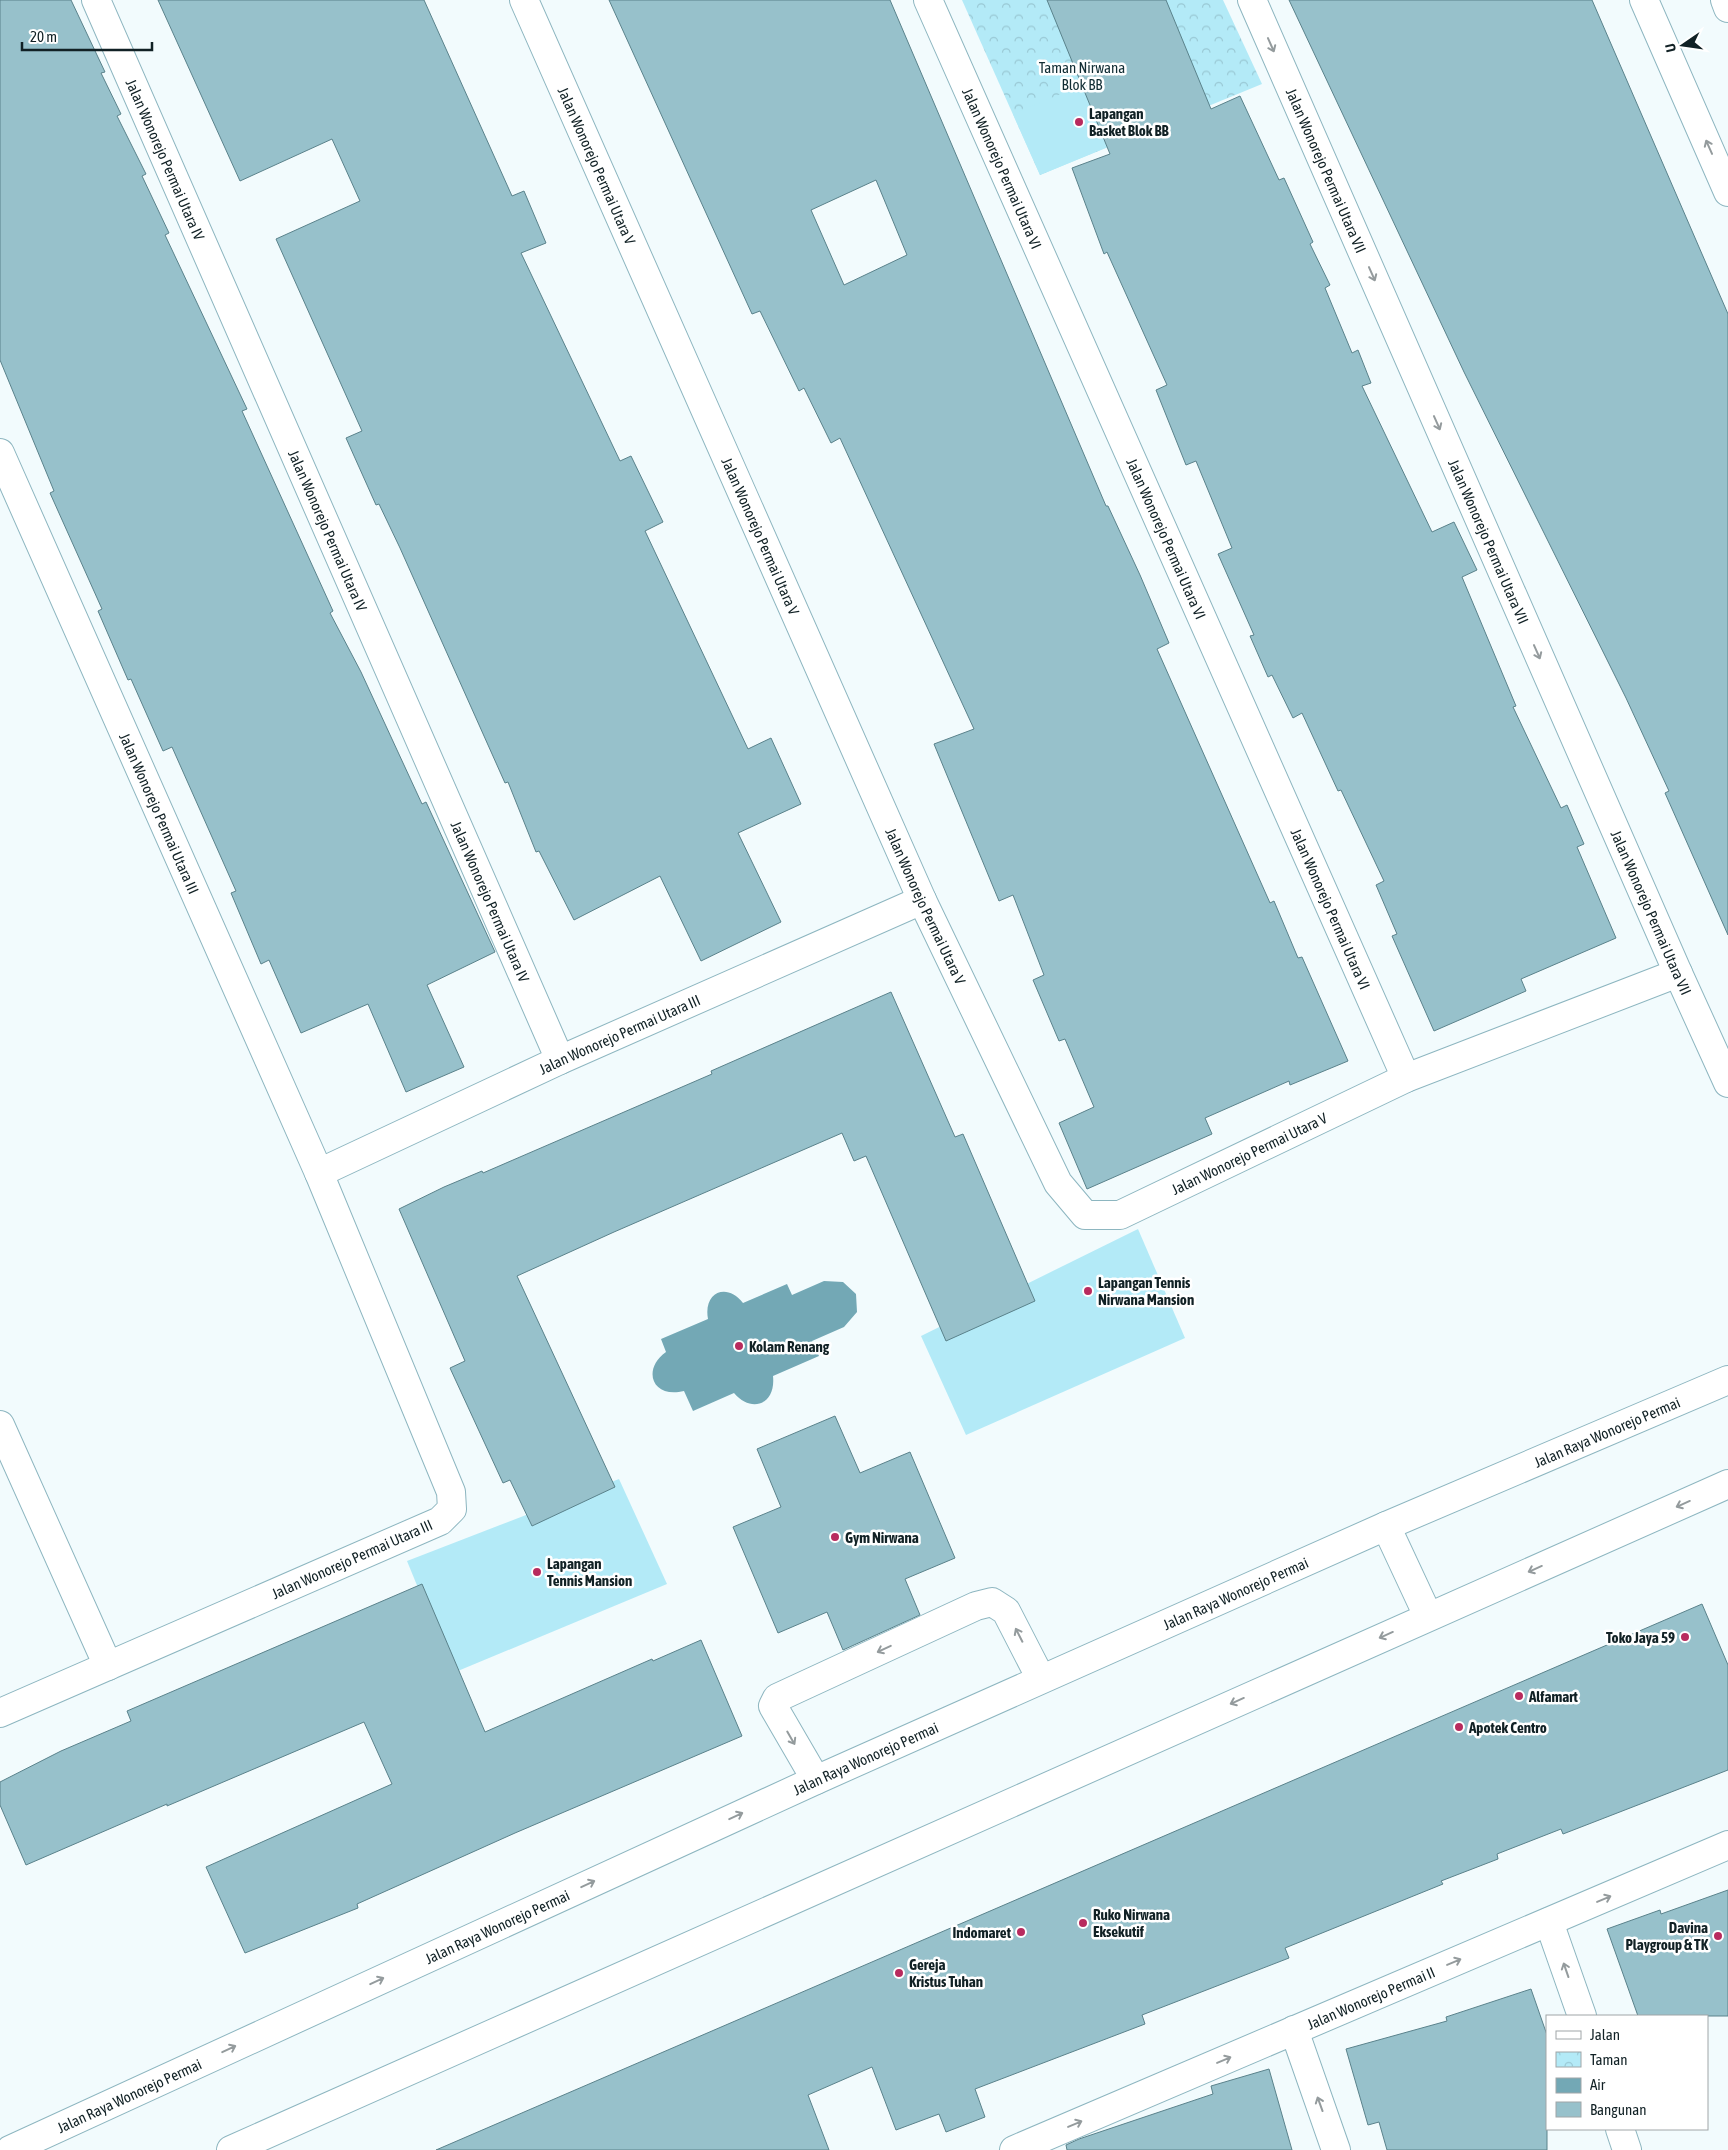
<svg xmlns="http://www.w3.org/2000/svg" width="1728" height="2150" font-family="'Asap Condensed',sans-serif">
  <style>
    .park { fill: url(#park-crowns) }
    .pitch { fill: #b3eaf7 }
    .water { fill: #73a8b5 }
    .building { fill: #97c1cb; stroke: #5a828b; fill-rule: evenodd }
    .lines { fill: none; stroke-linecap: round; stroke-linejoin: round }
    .minor-casing { stroke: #8db6c0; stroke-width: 30 }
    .minor { stroke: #fff; stroke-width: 28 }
    .oneway { stroke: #949b9d }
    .poi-dot { fill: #b82b5e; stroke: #fff; stroke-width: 2 }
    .labels { text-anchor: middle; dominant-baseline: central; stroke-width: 5; stroke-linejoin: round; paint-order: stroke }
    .park-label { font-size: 15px; fill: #112d34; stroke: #fff }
    .poi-label { font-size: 15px; font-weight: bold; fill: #112125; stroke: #fff; text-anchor: start }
    .street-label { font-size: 15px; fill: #112125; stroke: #fff }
  </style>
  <defs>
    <pattern id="park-crowns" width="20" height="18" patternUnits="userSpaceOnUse" patternTransform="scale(1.25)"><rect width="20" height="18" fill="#b3eaf7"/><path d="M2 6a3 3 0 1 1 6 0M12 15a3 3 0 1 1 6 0" fill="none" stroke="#99c8d4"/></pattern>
  </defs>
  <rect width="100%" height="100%" fill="#f2fbfd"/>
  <path class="park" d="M962,0H1223L1262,84L1040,175Z"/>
  <g class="pitch">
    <path d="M1118,70L1146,131L1040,175L1013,114Z"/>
    <path d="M1138,1229L1185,1338L966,1435L921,1336Z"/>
    <path d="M619,1479L667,1584L453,1673L407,1561Z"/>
  </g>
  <path class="water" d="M824,1281L843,1282L856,1294L857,1312L844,1327L812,1341L819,1356L773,1376C776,1404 752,1414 734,1393L693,1411L684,1391C653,1399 641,1370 666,1352L661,1339L708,1319C703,1292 727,1282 743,1303L787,1284L792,1295Z"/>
  <g class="building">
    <path d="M0,0H71L105,72L101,73L121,114L117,116L146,174L142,176L169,233L165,235L247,409L242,411L333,611L330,613L361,672L422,804L426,802L495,952L427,985L464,1067L406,1092L368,1004L301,1033L269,960L261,964L231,893L236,891L172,747L163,751L131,679L128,680L98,611L102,609L50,493L54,491L0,360Z"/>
    <path d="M158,0H424L512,196L524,191L546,243L521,253L620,461L631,456L663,522L645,531L748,749L771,738L801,804L738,833L781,922L701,961L660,876L574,920L539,851L536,852L508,782L505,783L400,548L379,504L376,505L346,438L362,431L276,239L360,201L332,139L240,181Z"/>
    <path d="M609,0H890L1106,506H1108L1140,575L1169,643L1157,649L1270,903L1274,901L1298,958L1302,957L1348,1061L1290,1085L1289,1081L1205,1118L1212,1134L1087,1189L1059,1123L1094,1107L1065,1039L1059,1041L1033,980L1044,975L1013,895L999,901L934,744L974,729L840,438L831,443L804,388L799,391L760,311L752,314ZM876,180L907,255L844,285L811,210Z"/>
    <path d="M1047,0H1166L1211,109L1240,96L1279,180L1284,178L1313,242L1310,244L1330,285L1325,288L1352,353L1358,350L1371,383L1362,386L1432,532L1454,522L1477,570L1462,577L1516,706L1513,707L1561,808L1567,805L1584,844L1577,847L1616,938L1521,979L1526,991L1434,1031L1392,936L1397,934L1376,885L1384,881L1341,790L1338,791L1302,713L1293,718L1272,675L1268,677L1250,636L1254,635L1218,554L1232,548L1196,461L1186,465L1156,390L1167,385L1107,252L1104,254L1072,168L1110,154Z"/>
    <path d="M1289,0H1592L1728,314V935L1665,793L1669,791L1626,698L1464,372Z"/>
    <path d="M891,992L955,1137L963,1134L1035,1301L946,1341L866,1156L854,1161L842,1133L614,1232L517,1276L615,1487L532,1526L510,1480L503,1483L450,1368L465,1361L399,1209L444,1187L482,1171L483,1173L712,1074L711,1071Z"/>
    <path d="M835,1416L860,1473L910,1452L955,1558L905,1579L920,1615L843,1650L827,1612L778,1633L733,1527L781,1507L757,1449Z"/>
    <path d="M422,1584L485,1732L652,1659L653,1661L701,1640L742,1736L515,1833L357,1904L358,1908L245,1953L206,1867L392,1784L364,1722L167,1806V1804L26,1865L0,1805V1782L61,1751L131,1721L127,1711Z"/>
    <path d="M1702,1604L1728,1665V1770L1563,1834L1561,1829L1497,1854L1498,1859L1441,1881L1443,1884L1285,1948L1289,1958L1142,2015L1145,2024L975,2089L985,2117L946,2132L939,2114L896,2130L872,2067L808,2095L829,2150H436Z"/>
    <path d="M1728,1890V2016H1638L1607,1929L1660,1910L1661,1914Z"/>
    <path d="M1531,1989L1547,2035V2150H1387L1379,2122L1368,2125L1346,2049L1447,2021L1446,2017Z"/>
    <path d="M1269,2069L1292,2150H1067L1066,2145L1079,2139L1213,2094L1211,2086Z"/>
  </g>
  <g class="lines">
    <g class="minor-casing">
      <g id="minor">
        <path id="s1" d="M96,0L560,1060"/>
        <path id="s2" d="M524,0L922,900L1058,1183L1085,1215H1120L1406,1078L1678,973"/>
        <path id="s3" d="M928,0L1406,1078"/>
        <path id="s4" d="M1252,0L1678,973L1728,1083"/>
        <path d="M1644,0L1728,192"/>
        <path d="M1725,0L1728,8"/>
        <path id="s5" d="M0,453L319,1173L451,1492L452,1509L440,1521L0,1713"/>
        <path id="s6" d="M319,1173L560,1060L922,900"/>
        <path d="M0,1425L108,1666"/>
        <path d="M1386,1526L1428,1616"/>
        <path d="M816,1780L777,1713L773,1706L777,1698L976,1606L992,1602L1006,1611L1041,1679"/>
        <path d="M1549,1922L1582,2016"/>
        <path d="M1294,2030L1336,2150"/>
        <path d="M1620,2129L1627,2150"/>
        <path id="s7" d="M10,2150L816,1780L1386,1526L1728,1380"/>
        <path d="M231,2150L1728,1484"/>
        <path id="s8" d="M1014,2150L1728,1845"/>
      </g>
    </g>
    <use href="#minor" class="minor"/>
  </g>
  <defs><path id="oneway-shaft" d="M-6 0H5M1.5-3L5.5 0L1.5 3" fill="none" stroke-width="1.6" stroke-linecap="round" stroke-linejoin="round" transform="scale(1.25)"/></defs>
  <g class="oneway">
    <use href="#oneway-shaft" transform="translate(1271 45) rotate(66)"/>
    <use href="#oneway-shaft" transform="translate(1709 147) rotate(-114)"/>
    <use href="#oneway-shaft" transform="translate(1372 274) rotate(66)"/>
    <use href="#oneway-shaft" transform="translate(1437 423) rotate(66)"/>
    <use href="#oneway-shaft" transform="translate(1537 652) rotate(66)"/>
    <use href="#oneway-shaft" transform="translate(1683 1504) rotate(156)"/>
    <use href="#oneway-shaft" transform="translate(1535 1569) rotate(156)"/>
    <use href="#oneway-shaft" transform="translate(1019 1635) rotate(-117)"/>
    <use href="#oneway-shaft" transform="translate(1386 1635) rotate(156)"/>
    <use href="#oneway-shaft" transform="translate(884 1649) rotate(155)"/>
    <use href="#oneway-shaft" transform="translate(1237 1701) rotate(156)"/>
    <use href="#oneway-shaft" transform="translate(791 1738) rotate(60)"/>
    <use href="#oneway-shaft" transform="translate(736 1816) rotate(-25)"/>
    <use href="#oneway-shaft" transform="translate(588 1884) rotate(-25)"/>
    <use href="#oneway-shaft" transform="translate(1604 1899) rotate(-23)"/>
    <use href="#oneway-shaft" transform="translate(1454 1962) rotate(-23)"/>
    <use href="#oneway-shaft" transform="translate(1566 1970) rotate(-109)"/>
    <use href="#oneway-shaft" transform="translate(377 1981) rotate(-25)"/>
    <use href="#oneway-shaft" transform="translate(229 2049) rotate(-25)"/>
    <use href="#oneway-shaft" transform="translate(1224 2060) rotate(-23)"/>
    <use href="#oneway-shaft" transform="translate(1320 2104) rotate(-110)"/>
    <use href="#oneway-shaft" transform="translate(1075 2124) rotate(-23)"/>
  </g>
  <g class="poi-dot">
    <circle cx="1079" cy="122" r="5"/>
    <circle cx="1088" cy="1291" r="5"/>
    <circle cx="739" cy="1346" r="5"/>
    <circle cx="835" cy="1537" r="5"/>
    <circle cx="537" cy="1572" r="5"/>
    <circle cx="1685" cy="1637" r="5"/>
    <circle cx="1519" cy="1696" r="5"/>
    <circle cx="1459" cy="1727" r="5"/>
    <circle cx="1083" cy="1923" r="5"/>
    <circle cx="1021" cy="1932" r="5"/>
    <circle cx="1718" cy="1936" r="5"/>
    <circle cx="899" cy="1973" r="5"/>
  </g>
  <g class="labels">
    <g class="park-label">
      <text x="1082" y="67">Taman Nirwana<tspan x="1082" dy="17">Blok BB</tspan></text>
    </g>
    <g class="poi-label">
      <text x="1089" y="113">Lapangan<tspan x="1089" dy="17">Basket Blok BB</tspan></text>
      <text x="1098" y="1282">Lapangan Tennis<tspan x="1098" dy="17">Nirwana Mansion</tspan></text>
      <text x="749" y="1346">Kolam Renang</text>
      <text x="845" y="1537">Gym Nirwana</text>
      <text x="547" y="1563">Lapangan<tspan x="547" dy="17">Tennis Mansion</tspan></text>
      <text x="1675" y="1637" text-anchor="end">Toko Jaya 59</text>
      <text x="1529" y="1696">Alfamart</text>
      <text x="1469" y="1727">Apotek Centro</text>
      <text x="1093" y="1914">Ruko Nirwana<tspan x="1093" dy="17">Eksekutif</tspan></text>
      <text x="1708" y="1927" text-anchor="end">Davina<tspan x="1708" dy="17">Playgroup &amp; TK</tspan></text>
      <text x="1011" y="1932" text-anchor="end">Indomaret</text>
      <text x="909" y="1964">Gereja<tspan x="909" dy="17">Kristus Tuhan</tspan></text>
    </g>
    <g class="street-label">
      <text stroke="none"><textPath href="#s1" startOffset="174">Jalan Wonorejo Permai Utara IV</textPath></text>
      <text stroke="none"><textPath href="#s2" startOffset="181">Jalan Wonorejo Permai Utara V</textPath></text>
      <text stroke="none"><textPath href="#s3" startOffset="184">Jalan Wonorejo Permai Utara VI</textPath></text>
      <text stroke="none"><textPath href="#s4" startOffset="186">Jalan Wonorejo Permai Utara VII</textPath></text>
      <text stroke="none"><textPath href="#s1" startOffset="579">Jalan Wonorejo Permai Utara IV</textPath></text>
      <text stroke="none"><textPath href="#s2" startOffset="586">Jalan Wonorejo Permai Utara V</textPath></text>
      <text stroke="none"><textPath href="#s3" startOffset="589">Jalan Wonorejo Permai Utara VI</textPath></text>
      <text stroke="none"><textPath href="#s4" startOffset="591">Jalan Wonorejo Permai Utara VII</textPath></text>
      <text stroke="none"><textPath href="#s5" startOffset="394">Jalan Wonorejo Permai Utara III</textPath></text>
      <text stroke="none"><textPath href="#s1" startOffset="984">Jalan Wonorejo Permai Utara IV</textPath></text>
      <text stroke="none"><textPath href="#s2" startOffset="991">Jalan Wonorejo Permai Utara V</textPath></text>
      <text stroke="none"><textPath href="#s3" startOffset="994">Jalan Wonorejo Permai Utara VI</textPath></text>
      <text stroke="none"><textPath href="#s4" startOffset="996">Jalan Wonorejo Permai Utara VII</textPath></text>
      <text stroke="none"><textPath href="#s6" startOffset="331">Jalan Wonorejo Permai Utara III</textPath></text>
      <text stroke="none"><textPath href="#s2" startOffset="1518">Jalan Wonorejo Permai Utara V</textPath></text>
      <text stroke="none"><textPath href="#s7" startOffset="1751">Jalan Raya Wonorejo Permai</textPath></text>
      <text transform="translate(352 1559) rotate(-24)">Jalan Wonorejo Permai Utara III</text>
      <text stroke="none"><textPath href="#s7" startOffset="1346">Jalan Raya Wonorejo Permai</textPath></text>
      <text stroke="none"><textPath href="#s7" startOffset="941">Jalan Raya Wonorejo Permai</textPath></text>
      <text stroke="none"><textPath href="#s7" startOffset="536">Jalan Raya Wonorejo Permai</textPath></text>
      <text stroke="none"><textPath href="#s8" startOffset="388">Jalan Wonorejo Permai II</textPath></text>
      <text stroke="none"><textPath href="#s7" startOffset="131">Jalan Raya Wonorejo Permai</textPath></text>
    </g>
  </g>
  <rect x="1546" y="2015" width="162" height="115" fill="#ffffff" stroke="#a0a6a8"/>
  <rect x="1556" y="2031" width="25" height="8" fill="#ffffff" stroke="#a0a6a8"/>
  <text x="1590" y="2040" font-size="15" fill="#112125">Jalan</text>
  <rect x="1556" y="2052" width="25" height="15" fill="url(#park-crowns)" stroke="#a0a6a8"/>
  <text x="1590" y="2065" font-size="15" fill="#112125">Taman</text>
  <rect x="1556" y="2078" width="25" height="15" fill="#73a8b5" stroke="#a0a6a8"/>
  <text x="1590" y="2090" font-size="15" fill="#112125">Air</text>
  <rect x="1556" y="2102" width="25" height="15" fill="#97c1cb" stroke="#a0a6a8"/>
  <text x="1590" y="2115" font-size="15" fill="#112125">Bangunan</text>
  <g transform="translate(1683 45) rotate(257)" stroke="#ffffff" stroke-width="4" paint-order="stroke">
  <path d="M0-4L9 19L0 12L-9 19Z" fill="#112125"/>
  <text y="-8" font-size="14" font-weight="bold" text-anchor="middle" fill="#112125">U</text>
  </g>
  <path d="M22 42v8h130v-8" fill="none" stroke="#112125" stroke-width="2.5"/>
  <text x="30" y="42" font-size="15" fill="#112125" stroke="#ffffff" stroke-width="4" paint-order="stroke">20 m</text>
</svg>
